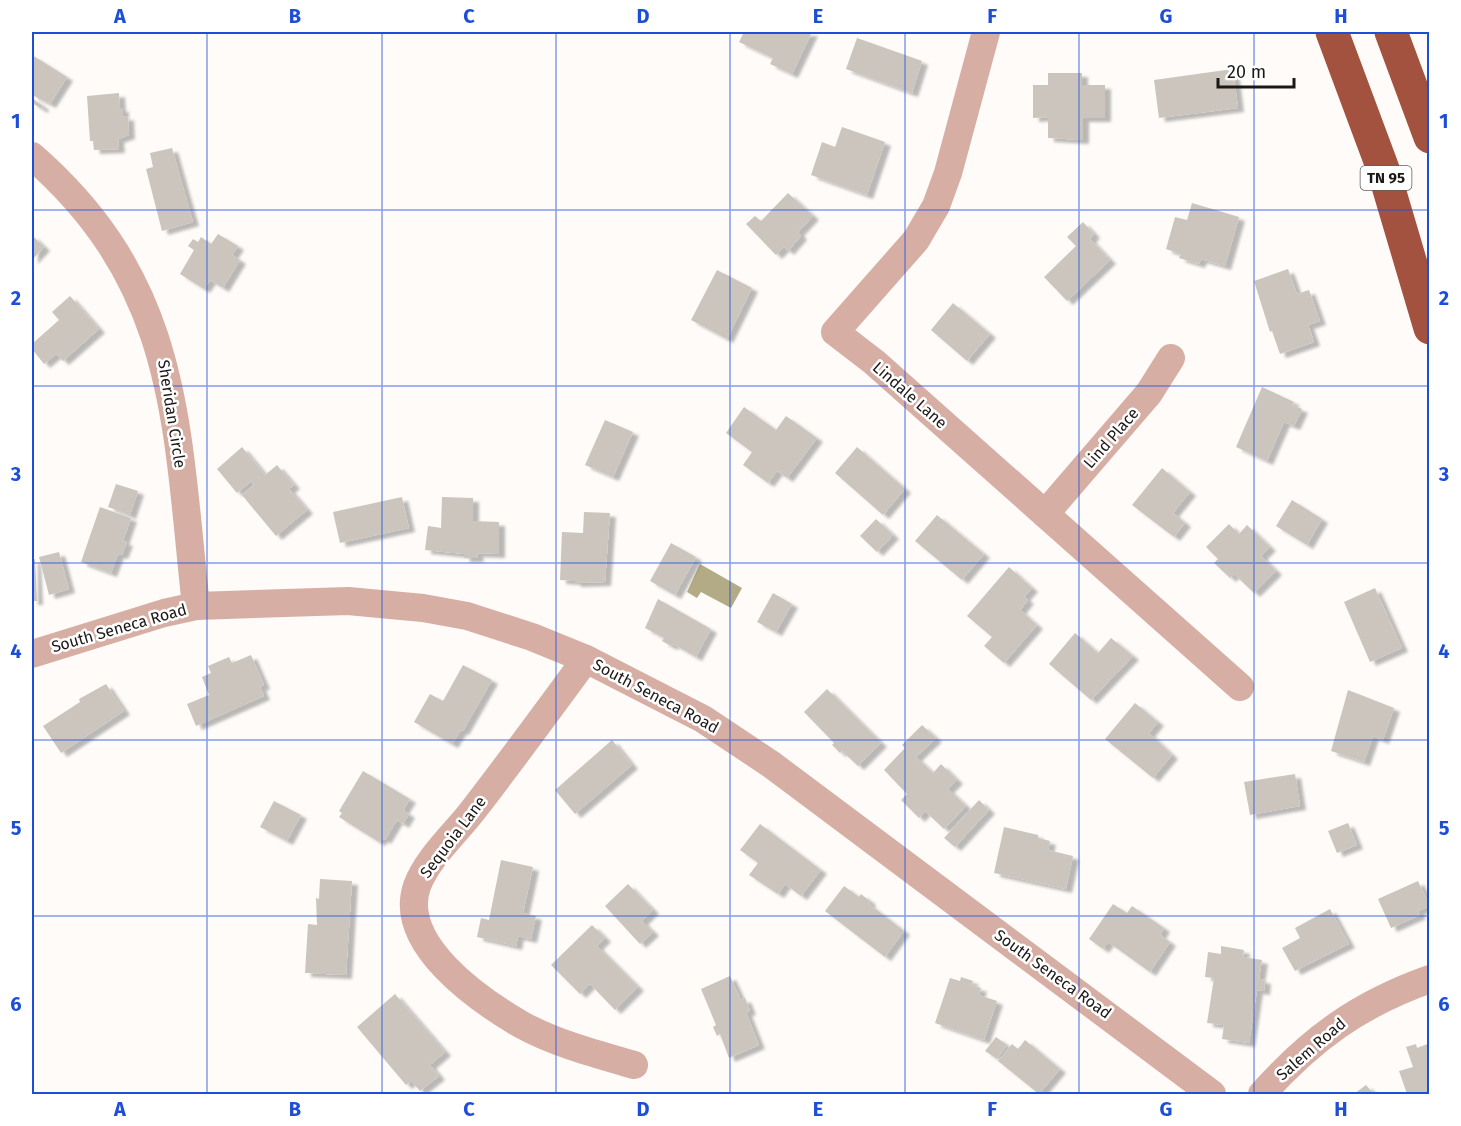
<svg xmlns="http://www.w3.org/2000/svg" width="1461" height="1126" font-family="'Fira Sans',sans-serif">
  <style>
    .water { fill: #b2ab85 }
    .building { fill: #cbc5bd; filter: url(#shadow) }
    .lines { fill: none; stroke-linecap: round; stroke-linejoin: round }
    .street { stroke: #d6aea3; stroke-width: 28 }
    .highway { stroke: #a2523e; stroke-width: 33 }
    .grid { fill: none; stroke: #1d4ed8; stroke-width: 1.5; stroke-opacity: 0.55 }
    .labels { text-anchor: middle; dominant-baseline: central; stroke-width: 5; stroke-linejoin: round; paint-order: stroke }
    .shield { fill: #fff; stroke: #5f5d5c; stroke-width: 1.5 }
    .shield-label { font-size: 15px; font-weight: bold; fill: #1b1816 }
    .street-label { font-size: 16px; fill: #1b1816; stroke: #fff }
    .neatline { fill: none; stroke: #1d4ed8; stroke-width: 2 }
    .grid-label { font-size: 20px; text-anchor: middle; font-weight: bold; fill: #1d4ed8 }
  </style>
  <defs>
    <filter id="shadow"><feDropShadow dx="6" dy="4" stdDeviation="1.5" flood-color="#0004"/></filter>
  </defs>
  <rect width="100%" height="100%" fill="#fefbf8"/>
  <path class="water" d="M700,564L742,588L731,608L701,592L697,598L687,592Z"/>
  <g class="building">
    <path d="M744,32H812L792,74L770,64L773,58L739,42Z"/>
    <path d="M857,38L922,61L912,93L846,69Z"/>
    <path d="M32,55L67,77L50,104L32,95Z"/>
    <path d="M1233,69L1238,108L1159,118L1154,80Z"/>
    <path d="M1048,73H1082V85H1105V118H1083V140L1048,138V117L1033,118V85H1048Z"/>
    <path d="M119,93L120,108H123V117L128,116L129,135L118,139L119,149L94,150L93,141H90L87,96Z"/>
    <path d="M32,98L43,106L42,109L32,103Z"/>
    <path d="M842,127L885,142L867,195L811,175L822,142L835,147Z"/>
    <path d="M172,148L193,222L162,231L146,169L153,167L150,153Z"/>
    <path d="M788,193L813,216L798,232L801,236L788,251L784,247L776,255L746,224L755,216L761,221Z"/>
    <path d="M1192,203L1239,217L1225,266L1201,259L1199,264L1179,258L1181,254L1166,249L1175,217L1187,220Z"/>
    <path d="M1083,222L1094,234L1090,239L1110,260L1067,301L1044,277L1076,246L1067,237Z"/>
    <path d="M218,234L238,246L232,255L240,260L223,288L210,280L204,289L180,274L194,250L188,246L193,239L198,242L201,237L211,244Z"/>
    <path d="M32,235L44,247L32,260Z"/>
    <path d="M1288,269L1297,294L1309,290L1320,321L1308,325L1314,342L1280,354L1272,331L1270,332L1254,281Z"/>
    <path d="M717,270L752,288L727,339L691,320Z"/>
    <path d="M70,296L99,329L63,361L56,354L44,364L32,349V344L59,320L52,312Z"/>
    <path d="M953,303L990,334L967,361L931,330Z"/>
    <path d="M1262,387L1294,402L1292,405L1302,409L1294,426L1284,422L1267,461L1236,447Z"/>
    <path d="M744,407L776,430L786,416L817,438L787,478L777,471L768,483L743,465L752,452L726,433Z"/>
    <path d="M605,420L633,432L613,477L585,465Z"/>
    <path d="M242,447L265,475L277,465L294,485L289,489L307,510L276,536L242,495L254,485L251,481L237,493L217,469Z"/>
    <path d="M857,447L905,489L883,515L835,473Z"/>
    <path d="M1162,468L1190,492L1173,513L1185,523L1174,537L1132,505Z"/>
    <path d="M116,484L138,491L130,515L108,507Z"/>
    <path d="M402,497L409,528L340,543L333,512Z"/>
    <path d="M442,497L473,498V521L499,522V554L477,553L478,558H464V554L425,550L428,526L441,528Z"/>
    <path d="M1292,500L1322,519L1307,545L1276,526Z"/>
    <path d="M100,507L131,518L123,541L127,542L122,555L118,554L111,573L81,562Z"/>
    <path d="M584,512L610,513L605,582L575,583V581L560,580L562,532L583,533Z"/>
    <path d="M937,515L984,554L962,580L915,541Z"/>
    <path d="M876,519L893,535L877,552L860,536Z"/>
    <path d="M1229,524L1239,534L1247,525L1270,547L1261,556L1276,571L1254,593L1234,574L1230,578L1214,563L1218,559L1206,547Z"/>
    <path d="M671,543L696,557L675,595L650,581Z"/>
    <path d="M59,552L69,589L49,595L39,557Z"/>
    <path d="M35,559L37,601H32V560Z"/>
    <path d="M1009,567L1032,588L1024,597L1028,600L1020,610L1037,625L1004,663L984,646L992,637L967,616Z"/>
    <path d="M1375,588L1402,648L1370,662L1344,602Z"/>
    <path d="M773,593L792,604L776,632L757,622Z"/>
    <path d="M658,599L711,629L696,657L673,644L671,646L662,641L664,638L645,628Z"/>
    <path d="M1075,633L1098,653L1111,638L1133,656L1091,700L1049,664Z"/>
    <path d="M251,655L264,685L260,687L264,696L196,726L187,704L209,695L202,677L211,673L208,666L229,657L232,663Z"/>
    <path d="M463,665L492,680L463,731L461,730L452,744L414,722L430,694L443,701Z"/>
    <path d="M106,684L124,711L61,753L43,726L80,702L79,699Z"/>
    <path d="M827,689L881,743L858,766L842,751L840,753L832,745L834,743L804,712Z"/>
    <path d="M1348,690L1394,708L1383,740L1373,736L1364,762L1331,751Z"/>
    <path d="M1135,703L1158,722L1149,733L1172,755L1153,778L1105,739Z"/>
    <path d="M922,725L936,738L916,757L933,773L941,764L957,780L948,789L966,806L944,829L925,811L919,818L901,800L907,794L884,770L905,748L902,745Z"/>
    <path d="M612,740L632,765L575,814L555,790Z"/>
    <path d="M363,771L410,799L403,810L409,814L403,824L397,820L385,840L382,838L379,842L339,817L342,813L339,811Z"/>
    <path d="M1295,774L1300,806L1250,815L1244,782Z"/>
    <path d="M979,800L989,810L955,847L944,838Z"/>
    <path d="M274,801L301,815L287,841L260,827Z"/>
    <path d="M1348,823L1357,845L1337,853L1328,831Z"/>
    <path d="M760,824L821,870L801,896L785,884L778,894L749,875L758,863L740,850Z"/>
    <path d="M1004,827L1038,835V838L1050,841L1048,850L1073,856L1066,889L994,873Z"/>
    <path d="M501,860L533,867L523,913L536,916L531,939L518,936L516,946L477,937L481,918L489,920Z"/>
    <path d="M320,879L352,881L346,975L305,973L308,924L317,925L316,898L319,899Z"/>
    <path d="M1418,881L1430,906L1418,911L1420,915L1391,928L1378,899Z"/>
    <path d="M628,884L653,910L642,921L653,932L640,944L605,906Z"/>
    <path d="M844,886L859,897L861,894L870,901L869,904L904,931L885,957L825,911Z"/>
    <path d="M1113,904L1127,913L1132,906L1164,928L1160,935L1170,942L1150,972L1108,942L1103,949L1089,939Z"/>
    <path d="M1330,909L1349,944L1295,971L1282,948L1300,938L1295,928Z"/>
    <path d="M592,925L605,938L597,946L638,987L615,1010L590,984L580,994L551,965Z"/>
    <path d="M1221,946L1244,950L1243,957L1262,960L1259,979L1265,980L1264,991L1257,990L1249,1043L1222,1039L1224,1025L1207,1023L1214,978L1205,977L1208,952L1221,954Z"/>
    <path d="M730,976L741,1000L745,998L750,1011L746,1012L759,1045L729,1058L720,1034L717,1036L713,1027L716,1025L701,989Z"/>
    <path d="M961,977L973,981L971,985L981,988L979,995L997,1001L984,1040L935,1023L950,978L960,981Z"/>
    <path d="M395,994L445,1052L430,1065L439,1076L420,1091L411,1081L406,1085L357,1027Z"/>
    <path d="M996,1037L1007,1045L997,1059L985,1051Z"/>
    <path d="M1025,1040L1060,1069L1039,1094L998,1061L1012,1044L1018,1049Z"/>
    <path d="M1430,1043V1091L1426,1092L1427,1094H1407L1399,1071L1413,1067L1406,1047L1416,1044L1417,1048Z"/>
    <path d="M1366,1085L1374,1094H1354Z"/>
  </g>
  <g class="lines">
    <g class="street">
      <path d="M986,32L948,173L936,206L916,240L835,332L874,362L1240,687"/>
      <path d="M32,156C180,285 176,425 196,606"/>
      <path d="M1045,514L1149,393L1171,358"/>
      <path d="M32,654L164,613L196,606L348,601L423,608L467,616L532,637L586,659L703,719L772,765L1212,1094"/>
      <path d="M586,659C549,709 512,760 474,809C456,833 428,857 417,886C397,944 479,1000 522,1025C557,1044 596,1054 634,1065"/>
      <path d="M1262,1094C1311,1039 1359,1004 1430,979"/>
    </g>
    <g class="highway">
      <path d="M1332,32L1383,169L1430,328"/>
      <path d="M1391,32L1430,137"/>
    </g>
  </g>
  <path class="grid" d="M207,32V1094M382,32V1094M556,32V1094M730,32V1094M905,32V1094M1079,32V1094M1254,32V1094M32,210H1430M32,386H1430M32,563H1430M32,740H1430M32,916H1430"/>
  <g class="labels">
    <rect class="shield" x="1360.5" y="166" width="51" height="24" rx="4.5"/>
    <g class="shield-label">
      <text x="1386" y="178">TN 95</text>
    </g>
    <g class="street-label">
      <text transform="translate(910 395) rotate(41)">Lindale Lane</text>
      <text transform="translate(172 414) rotate(81)">Sheridan Circle</text>
      <text transform="translate(1111 438) rotate(-49)">Lind Place</text>
      <text transform="translate(119 628) rotate(-16)">South Seneca Road</text>
      <text transform="translate(656 696) rotate(28)">South Seneca Road</text>
      <text transform="translate(453 837) rotate(-53)">Sequoia Lane</text>
      <text transform="translate(1053 974) rotate(36)">South Seneca Road</text>
      <text transform="translate(1311 1049) rotate(-41)">Salem Road</text>
    </g>
  </g>
  <rect width="1461" height="1126" fill="none" stroke="#ffffff" stroke-width="66"/>
  <path d="M1218 78v9h76v-9" fill="none" stroke="#1b1816" stroke-width="3"/>
  <text x="1227" y="78" font-size="18" fill="#1b1816" stroke="#ffffff" stroke-width="4.5" paint-order="stroke">20 m</text>
  <rect x="33" y="33" width="1395" height="1060" class="neatline"/>
  <g class="grid-label">
    <text x="120" y="23">A</text>
    <text x="295" y="23">B</text>
    <text x="469" y="23">C</text>
    <text x="643" y="23">D</text>
    <text x="818" y="23">E</text>
    <text x="992" y="23">F</text>
    <text x="1166" y="23">G</text>
    <text x="1341" y="23">H</text>
    <text x="16" y="128">1</text>
    <text x="1444" y="128">1</text>
    <text x="16" y="305">2</text>
    <text x="1444" y="305">2</text>
    <text x="16" y="481">3</text>
    <text x="1444" y="481">3</text>
    <text x="16" y="658">4</text>
    <text x="1444" y="658">4</text>
    <text x="16" y="835">5</text>
    <text x="1444" y="835">5</text>
    <text x="16" y="1011">6</text>
    <text x="1444" y="1011">6</text>
    <text x="120" y="1116">A</text>
    <text x="295" y="1116">B</text>
    <text x="469" y="1116">C</text>
    <text x="643" y="1116">D</text>
    <text x="818" y="1116">E</text>
    <text x="992" y="1116">F</text>
    <text x="1166" y="1116">G</text>
    <text x="1341" y="1116">H</text>
  </g>
</svg>
